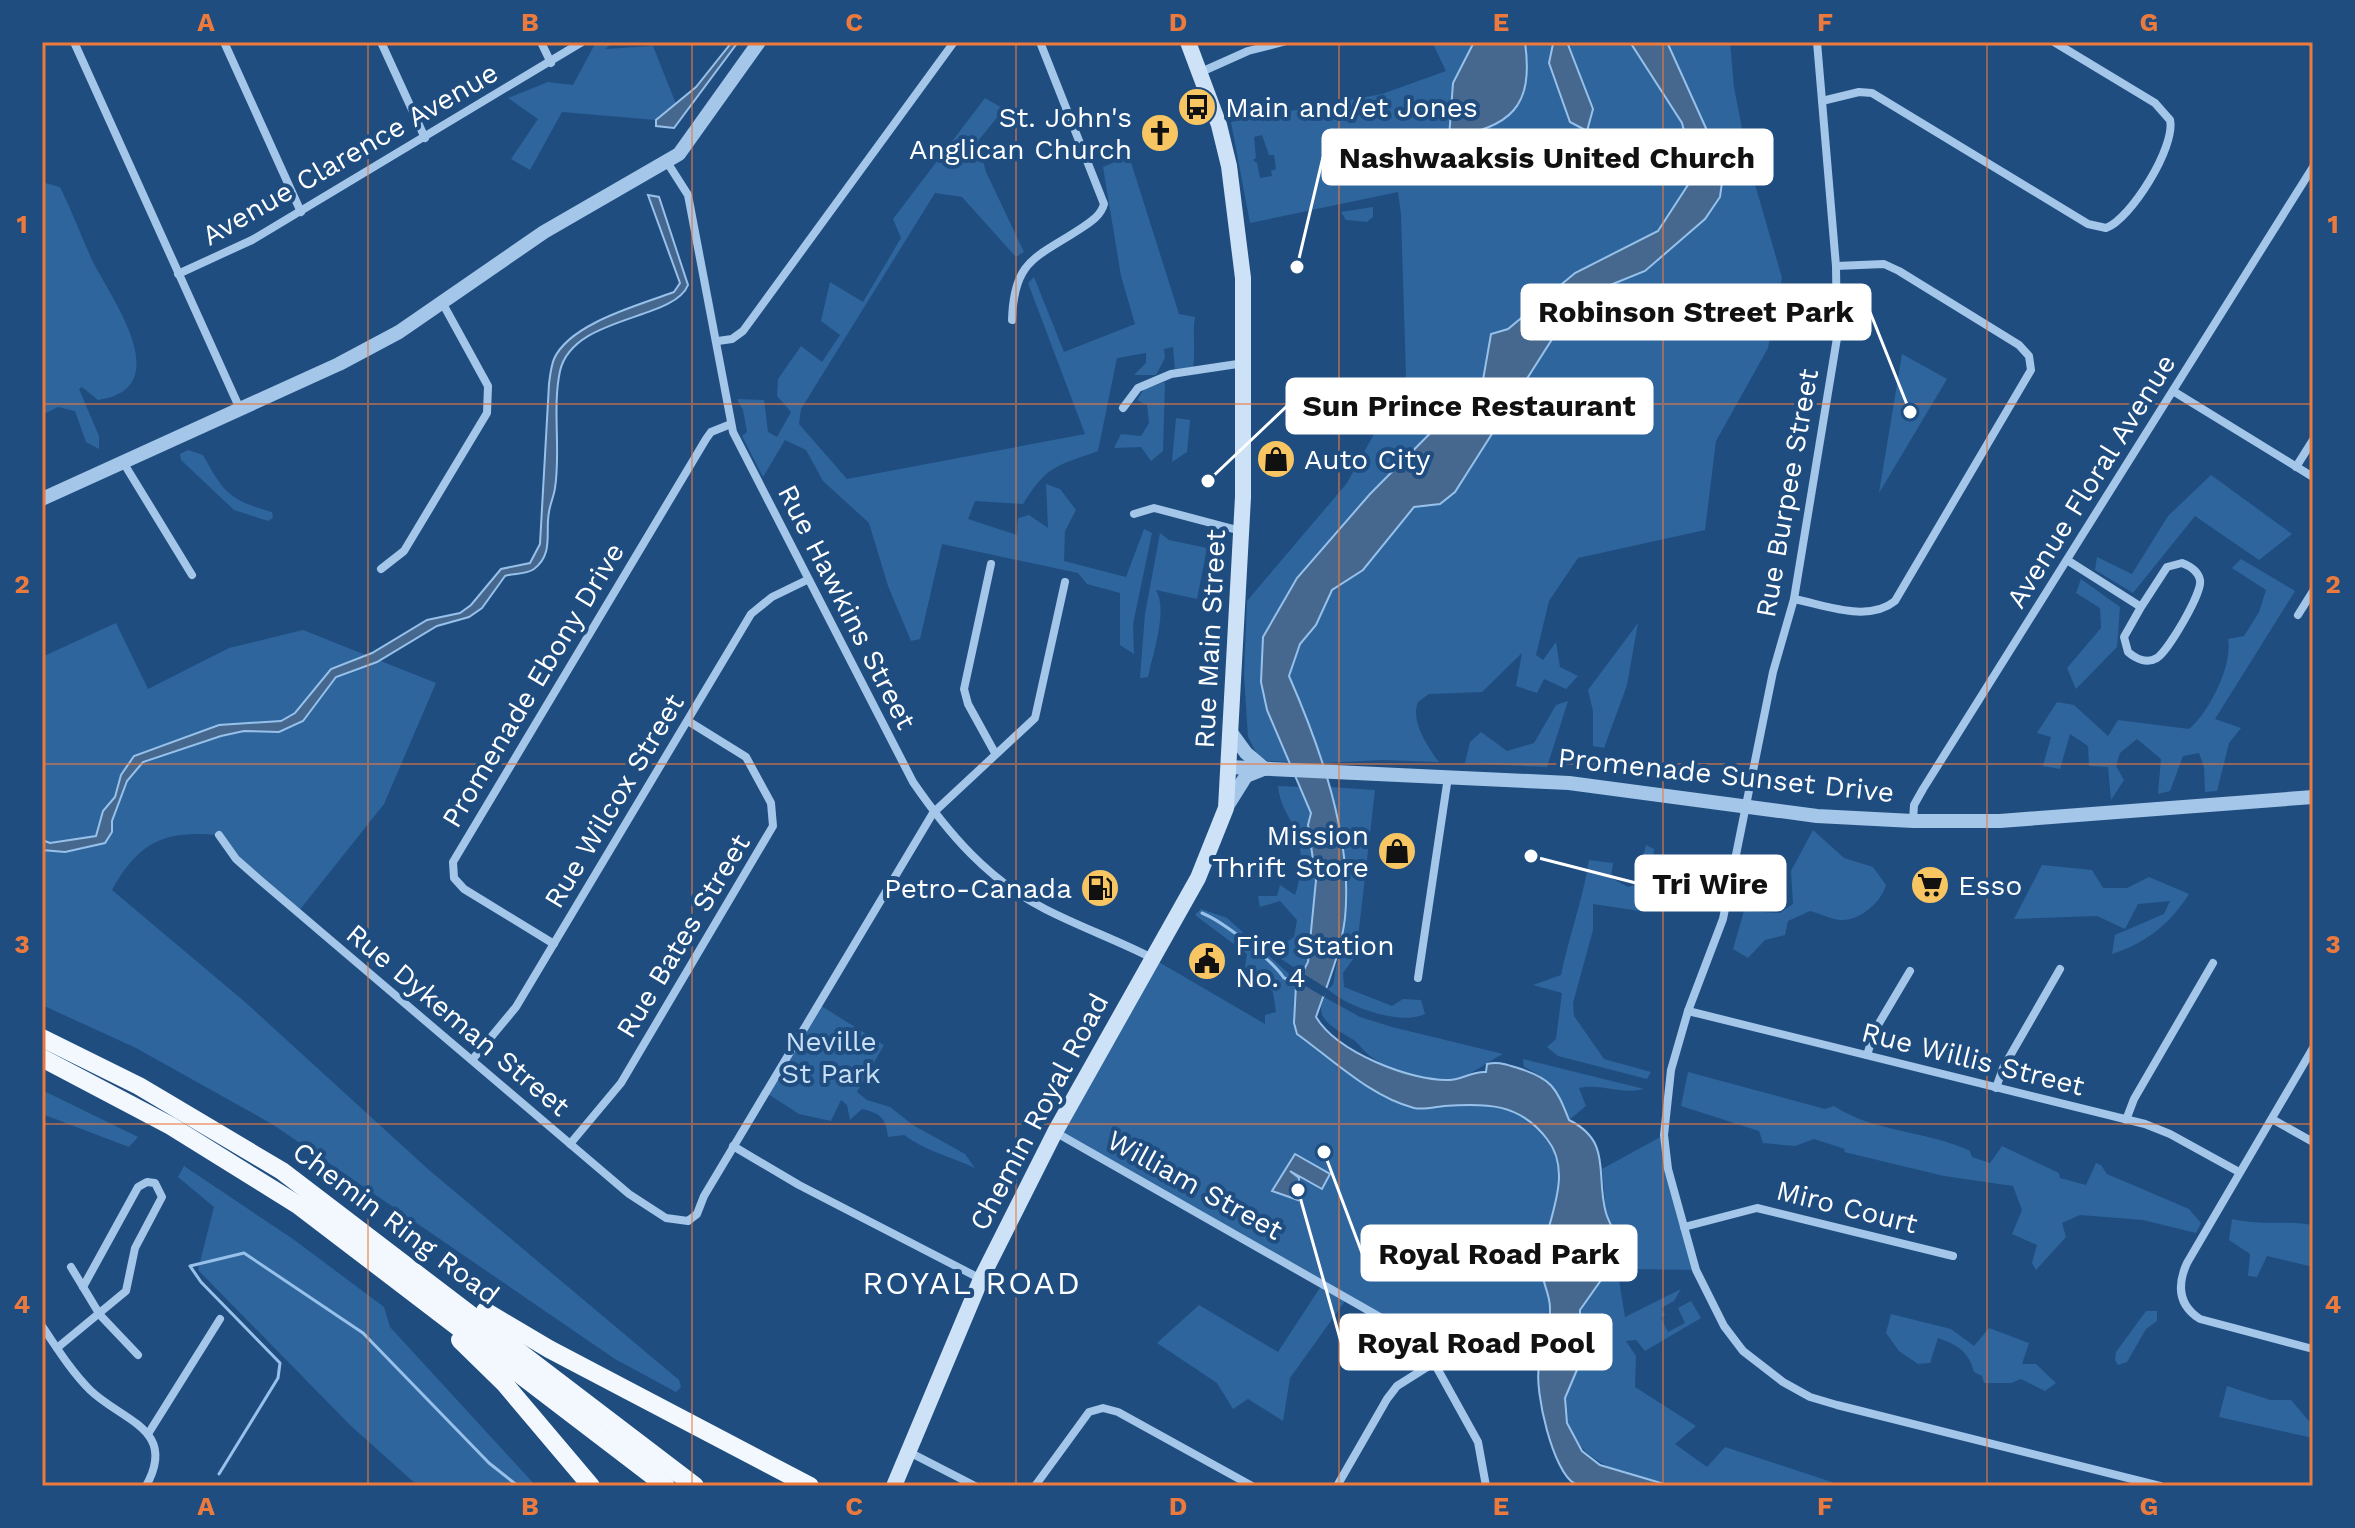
<svg xmlns="http://www.w3.org/2000/svg" width="2355" height="1528" font-family="'Work Sans',sans-serif">
  <style>
    .green { fill: #2e659d; fill-rule: evenodd }
    .water { fill: #46688e; stroke: #97c1ea; stroke-width: 2 }
    .pier { fill: #1f4d80 }
    .lines { fill: none; stroke-linecap: round; stroke-linejoin: round }
    .stream { stroke: #97c1ea; stroke-width: 3 }
    .minor { stroke: #a4c6e8; stroke-width: 8 }
    .tertiary { stroke: #a4c6e8; stroke-width: 14 }
    .secondary { stroke: #cee2f7; stroke-width: 16 }
    .trunk { stroke: #f2f8fe; stroke-width: 18 }
    .grid { fill: none; stroke: #ed7a3d; stroke-width: 2; stroke-opacity: 0.55 }
    .labels { text-anchor: middle; dominant-baseline: central; stroke-width: 8; stroke-linejoin: round; paint-order: stroke }
    .poi-label { font-size: 28px; fill: #fff; stroke: #1f4d80; text-anchor: start }
    .street-label { font-size: 28px; fill: #fff; stroke: #1f4d80 }
    .park-label { font-size: 28px; fill: #c8dff6; stroke: #1f4d80 }
    .quarter-label { font-size: 32px; letter-spacing: 2px; fill: #fff; stroke: #1f4d80 }
    .leader { fill: none; stroke: #fff; stroke-width: 3 }
    .callout-dot { fill: #fff; stroke: #1f4d80; stroke-width: 3 }
    .callout { fill: #fff; stroke: #fff; stroke-width: 3 }
    .callout-label { font-size: 30px; text-anchor: middle; font-weight: bold; fill: #111 }
    .neatline { fill: none; stroke: #ed7a3d; stroke-width: 3 }
    .grid-label { font-size: 26px; text-anchor: middle; font-weight: bold; fill: #ed7a3d }
  </style>
  <rect width="100%" height="100%" fill="#1f4d80"/>
  <g class="green">
    <path d="M596,42H614L605,49L653,46L676,104L656,120L562,112L530,170L511,159L538,119L508,98L548,82L573,85Z"/>
    <path d="M1432,42H1630L1682,123L1695,174L1658,231L1575,273L1508,329L1491,334L1483,380L1370,494L1297,578L1263,636L1261,682L1267,710L1291,762L1268,761L1258,756L1248,737L1244,675L1247,601L1347,483L1406,376L1401,214L1398,192L1250,223L1231,122L1382,94L1446,71ZM1262,135L1269,155H1274L1276,169L1271,171L1272,176L1260,178L1257,163L1253,160L1256,158L1254,137Z"/>
    <path d="M1667,42H1730L1734,87L1748,160L1782,278L1768,348L1716,441L1705,530L1578,558L1549,601L1536,655L1543,660L1556,642L1560,667L1578,676L1566,689L1544,679L1537,693L1516,686L1522,653L1482,692L1429,694L1418,702C1410,721 1428,747 1439,762L1382,760L1323,763L1289,676L1300,644L1316,625L1332,590L1363,570L1414,507L1440,504L1455,492L1570,311L1598,290L1645,271L1705,219L1720,197L1724,168Z"/>
    <path d="M985,98L1004,109L978,141L986,172L1024,252L1016,257L962,197L935,193L801,409L799,424L847,479L1085,434L1028,283L1034,277L1064,352L1135,324L1121,276L1103,167L1129,156L1179,314L1195,317C1192,336 1196,350 1193,367L1175,371L1173,347L1164,349L1165,358L1156,375H1134L1146,363V353L1117,358L1098,451C1057,466 1047,465 1023,504L975,501L968,519L1017,535L1018,518L1029,515L1048,528L1046,484L1060,489L1076,510L1065,531L1064,561L1126,577L1144,529L1152,533L1133,624L1134,654L1120,645V593L1087,584L1078,573L942,544L920,639L911,641L888,586L869,523L823,481L806,450L785,440L763,477L742,436L747,432L743,410L737,399L764,400L768,432L777,437L791,412L777,396L778,379L801,346L822,362L840,335L821,321L830,282L863,302L901,238L893,219Z"/>
    <path d="M45,183L60,187C72,211 81,236 92,260C110,297 179,388 98,400L82,387L79,389L99,436V449L86,442L75,411L58,407L42,415V190Z"/>
    <path d="M1373,207V217L1367,222L1346,220L1341,212Z"/>
    <path d="M1902,354L1947,379L1879,493Z"/>
    <path d="M1165,382L1163,451L1151,461L1141,447L1114,448L1121,434L1141,436L1149,423L1147,405L1137,400L1144,389Z"/>
    <path d="M1176,418L1190,420L1187,452L1172,462Z"/>
    <path d="M188,450L203,455C224,493 229,500 272,512L273,518L268,521L234,510L181,460L180,454Z"/>
    <path d="M2211,475L2292,534L2259,560L2195,516L2133,593L2095,570L2097,557L2132,574L2168,516Z"/>
    <path d="M1160,533L1169,540L1207,548L1197,599L1156,590C1168,611 1153,653 1148,677L1140,678L1145,614Z"/>
    <path d="M2241,559L2295,591L2215,719L2241,728L2229,743L2217,791L2205,792L2204,767L2199,753L2183,756L2170,791L2158,794L2161,759L2137,739L2120,753L2116,766L2124,780L2111,800L2108,767L2089,766L2088,746L2070,734L2060,769L2043,766L2051,737L2037,733L2057,702L2074,705L2108,736L2118,720L2189,729C2209,713 2233,665 2228,639L2244,636L2259,612L2266,590L2232,568Z"/>
    <path d="M2081,579L2120,607L2117,647L2076,689L2067,668L2101,628L2100,608L2076,593Z"/>
    <path d="M116,623L148,689L229,648L303,630L436,683L384,804L298,912L261,881L219,835C165,830 139,841 112,890L245,1002L429,1170L679,1380L681,1387L676,1392L615,1359L272,1124L136,1048L42,1005V657Z"/>
    <path d="M1638,623L1627,685L1604,748L1593,746V711L1588,690Z"/>
    <path d="M1568,701L1547,767L1465,763L1470,742L1481,732L1507,751L1534,743L1556,705Z"/>
    <path d="M1278,786L1301,787L1311,813L1308,825L1316,880L1308,962L1303,973L1281,959V946L1294,937L1297,920L1280,901L1260,907L1258,896H1277L1280,885L1295,895C1302,876 1304,846 1294,827C1286,811 1280,804 1278,786Z"/>
    <path d="M1329,787L1375,790L1356,955L1343,973L1344,987L1392,1006L1403,999L1421,1000L1425,1014C1402,1026 1346,1007 1328,989L1333,985L1345,917L1344,878Z"/>
    <path d="M1813,830L1844,858L1873,867L1886,885C1881,902 1861,920 1842,920C1832,920 1819,913 1810,911L1788,921L1785,935L1765,940L1748,958L1733,949L1744,911L1780,913L1793,904L1791,871Z"/>
    <path d="M1646,845L1654,849L1650,900L1640,911L1593,904V930L1573,1003L1574,1016L1604,1059L1651,1072L1647,1079L1558,1056L1547,1047L1556,1039L1562,993L1533,985L1561,975C1569,936 1583,899 1589,860L1613,863L1611,878L1628,887L1635,885Z"/>
    <path d="M2042,865L2092,870L2103,888H2127L2149,877L2189,894C2170,924 2146,943 2112,954L2115,935L2164,914L2170,901L2138,904L2125,929L2097,916L2014,919Z"/>
    <path d="M1201,909L1227,918L1298,982L1294,1023L1417,1109L1485,1103L1510,1108L1529,1119L1547,1138L1557,1154L1560,1179L1540,1264L1550,1308L1536,1335L1525,1333L1491,1343L1486,1336L1428,1349L1348,1297L1290,1378L1283,1421L1248,1399L1233,1409L1217,1383L1157,1343L1199,1305L1278,1352L1323,1283L1055,1132L1152,958L1265,1024V1015L1276,1012L1273,992L1245,967L1247,954L1195,915Z"/>
    <path d="M1324,997L1360,1017L1392,1027L1503,1054C1488,1061 1470,1076 1455,1080C1429,1088 1393,1072 1373,1058C1366,1054 1361,1046 1355,1041C1340,1030 1312,1022 1324,997Z"/>
    <path d="M818,1004L884,1045L857,1092L867,1100L890,1107L913,1125L965,1154L975,1168C951,1157 924,1150 904,1135L888,1137C886,1118 880,1113 862,1109L850,1120L847,1105L841,1100L831,1121L799,1114L765,1092Z"/>
    <path d="M1523,1059L1644,1089C1621,1095 1601,1083 1579,1088L1586,1106L1569,1120C1559,1093 1550,1079 1524,1067Z"/>
    <path d="M1688,1072L1825,1109L1834,1106C1875,1133 1926,1130 1970,1151L1972,1157L1990,1163L2002,1146L2059,1173L2060,1178L2086,1185L2096,1163L2101,1165L2107,1174L2189,1209L2201,1223L2196,1233L2143,1220L2080,1215L2062,1223L2066,1237L2036,1270L2032,1263L2037,1245L2012,1234L2022,1210L2013,1186L1944,1176L1844,1152L1845,1149L1814,1139L1795,1146L1763,1143L1759,1131L1681,1106Z"/>
    <path d="M42,1090L138,1137L129,1147L42,1114Z"/>
    <path d="M1664,1135L1696,1270L1636,1269L1614,1252L1617,1242L1606,1213L1602,1169Z"/>
    <path d="M184,1166L293,1239L384,1307L390,1327L536,1486H418L350,1425L198,1270L214,1207L178,1177Z"/>
    <path d="M2232,1219C2263,1226 2283,1220 2313,1225V1267L2267,1256L2257,1277L2248,1276L2250,1254L2229,1240Z"/>
    <path d="M1606,1273L1619,1280L1625,1317L1681,1289L1674,1301L1661,1308L1665,1315L1661,1318L1668,1332L1685,1323L1678,1308L1691,1301L1701,1318L1645,1351L1636,1340L1626,1341L1636,1356L1635,1387L1696,1426L1675,1444L1707,1467L1725,1447L1844,1486C1772,1486 1565,1511 1565,1402C1565,1389 1576,1374 1581,1362C1586,1347 1579,1329 1581,1314C1582,1301 1598,1284 1606,1273Z"/>
    <path d="M2146,1311H2157V1321L2146,1329L2127,1362L2118,1365L2115,1360L2116,1352Z"/>
    <path d="M1891,1314L1951,1329L1974,1346L1989,1328L2029,1343L2022,1364H2036L2056,1383L2045,1391L2021,1379L2011,1383H1984L1982,1376L1974,1372C1969,1352 1958,1345 1938,1338L1930,1363L1918,1364L1899,1351L1886,1333Z"/>
    <path d="M2227,1386L2270,1400H2291L2313,1426V1438L2219,1417Z"/>
  </g>
  <g class="water">
    <path d="M732,42H738L674,128L656,126V120L696,87Z"/>
    <path d="M1474,42H1525C1534,108 1511,126 1449,138L1453,83Z"/>
    <path d="M1567,42L1593,109L1587,131L1570,122L1549,63L1553,44Z"/>
    <path d="M1630,42H1667L1724,168L1720,197L1705,219L1645,271L1598,290L1570,311L1455,492L1440,504L1414,507L1363,570L1332,590L1316,625L1300,644L1289,676C1320,747 1353,838 1345,918C1341,952 1327,985 1316,1017C1337,1052 1410,1081 1449,1080C1462,1080 1472,1071 1486,1072L1487,1064C1499,1061 1507,1065 1518,1068C1552,1079 1556,1087 1569,1120C1613,1142 1595,1174 1606,1213C1609,1223 1615,1231 1617,1242L1606,1273L1580,1310L1582,1358L1565,1398L1567,1423L1582,1451L1600,1465L1671,1486C1654,1486 1587,1490 1575,1484C1553,1473 1534,1390 1539,1367C1543,1348 1550,1328 1550,1308C1550,1292 1539,1277 1541,1261C1546,1222 1575,1174 1547,1139C1520,1103 1486,1103 1444,1106C1435,1107 1423,1110 1414,1108C1371,1097 1333,1060 1297,1034L1294,1023L1296,985L1308,962L1316,880L1308,825L1311,813L1267,710L1261,682L1263,637L1297,578L1370,494L1483,380L1491,334L1508,329L1575,273L1658,231L1695,174L1682,123Z"/>
    <path d="M648,195L659,197L688,285C674,321 573,315 560,371C552,409 561,450 555,488C554,496 550,504 549,512C545,532 554,554 534,569C525,575 514,573 505,576L482,608L469,617L437,626L377,662L336,677L303,721L279,732L244,731L221,736L143,762L127,781L112,821V832L105,843L65,852L42,850V840L50,843L96,836L103,811L115,797L121,775L134,756L219,725L281,721L295,713L331,669L372,653L427,620L460,613L471,605L501,569L530,563L540,544L549,384C550,376 551,366 554,359C570,323 640,305 674,292L680,283Z"/>
    <path d="M1295,1154L1330,1174L1322,1189L1290,1171L1299,1178L1298,1200L1272,1191Z"/>
  </g>
  <path class="pier" d="M1299,971L1328,989L1324,997L1295,980Z"/>
  <g class="lines">
    <g class="stream">
      <path d="M1202,913C1224,922 1272,960 1284,978L1301,982"/>
      <path d="M219,1474L278,1378L280,1363L201,1282L190,1266L244,1253L363,1333L489,1463L518,1486"/>
    </g>
    <g class="minor">
      <path d="M74,42L240,409"/>
      <path d="M224,42L301,212"/>
      <path d="M381,42L425,138"/>
      <path d="M541,42L551,63"/>
      <path d="M1817,42L1836,266L1837,338L1794,599L1773,672L1723,919L1688,1011L1671,1070L1664,1135L1668,1169L1696,1270L1724,1326L1743,1351L1783,1382L1810,1397L1837,1405L2160,1486"/>
      <path d="M2311,42L2313,43"/>
      <path d="M1201,72L1248,51L1283,42"/>
      <path d="M1822,101L1859,92L1872,93L2088,224L2106,228C2131,219 2176,146 2170,120L2155,103L2054,42"/>
      <path d="M667,162L688,195L733,432L913,782C948,833 988,880 1045,909C1080,927 1117,940 1152,958"/>
      <path d="M178,274L252,240L582,42"/>
      <path d="M1012,320C1014,258 1037,258 1083,227C1092,221 1101,215 1104,204L1040,42"/>
      <path d="M718,341L732,339L743,331L954,42"/>
      <path d="M2173,391L2313,477"/>
      <path d="M1123,408L1138,388L1171,374L1244,363"/>
      <path d="M123,462L192,575"/>
      <path d="M2296,467L2313,440"/>
      <path d="M1134,514L1154,508L1241,531"/>
      <path d="M2067,560L2141,607L2124,637L2128,652C2136,659 2147,664 2157,658C2168,651 2203,592 2200,580C2198,571 2190,566 2182,563L2167,567L2141,607"/>
      <path d="M991,564L964,689L968,704L995,753"/>
      <path d="M381,569L404,551L487,413L488,386L443,304"/>
      <path d="M1794,599C1825,605 1868,623 1895,601L2031,370L2029,356L2019,345L1899,271L1884,264L1836,266"/>
      <path d="M2298,615L2313,591"/>
      <path d="M1913,821L1914,805L1923,789L2313,167"/>
      <path d="M219,835L236,859L261,881L629,1194L666,1218L688,1221L697,1214L704,1196L933,813L1035,718L1065,582"/>
      <path d="M554,944L464,889L454,878L453,862L706,439L711,432L731,424"/>
      <path d="M1418,978L1448,777"/>
      <path d="M1688,1011L2145,1124L2170,1134L2239,1172"/>
      <path d="M2313,1048L2187,1263C2177,1285 2178,1305 2200,1319L2313,1349"/>
      <path d="M1867,1055L1875,1030L1910,971"/>
      <path d="M472,1060L516,1007L751,614L772,597L807,580"/>
      <path d="M1996,1088L2003,1068L2060,969"/>
      <path d="M2272,1119L2313,1142"/>
      <path d="M2126,1120L2134,1099L2213,963"/>
      <path d="M1055,1132L1422,1341L1478,1442L1486,1486"/>
      <path d="M570,1144L621,1083L773,826L771,803L746,757L688,721"/>
      <path d="M733,1146L799,1185L981,1279"/>
      <path d="M1684,1227L1757,1208L1953,1256"/>
      <path d="M71,1267L100,1315L138,1355"/>
      <path d="M42,1326C57,1348 71,1371 90,1390C122,1421 178,1429 146,1486"/>
      <path d="M57,1348L126,1291L135,1248L162,1197L155,1183L147,1182L138,1187L83,1287"/>
      <path d="M148,1434L220,1319"/>
      <path d="M909,1452L975,1486"/>
      <path d="M1035,1486L1089,1412L1103,1408L1118,1412L1252,1486"/>
      <path d="M1337,1486L1387,1399L1397,1386L1435,1362"/>
    </g>
    <g class="tertiary">
      <path d="M42,499L339,364L399,332L544,232L679,154L759,42"/>
      <path d="M1230,731L1246,753L1265,769"/>
      <path d="M1229,767L1569,783L1817,816L1913,821H2000L2313,797"/>
      <path d="M1226,808L1246,776L1261,770"/>
    </g>
    <path class="secondary" d="M894,1486L981,1279L1055,1132L1198,878L1226,808L1243,497V278L1229,166L1219,125L1188,42"/>
    <g class="trunk">
      <path d="M42,1038L139,1086L282,1171L695,1486"/>
      <path d="M42,1058L171,1126L298,1205L666,1486"/>
      <path d="M485,1311L549,1349L810,1486"/>
      <path d="M460,1340L504,1383L591,1486"/>
    </g>
  </g>
  <path class="grid" d="M368,42V1486M692,42V1486M1016,42V1486M1339,42V1486M1663,42V1486M1987,42V1486M42,404H2313M42,764H2313M42,1124H2313"/>
  <defs>
    <g id="bus-disc" transform="scale(2)"><circle r="9.5" fill="#f7c663" stroke="#1f4d80"/><path d="M-5-6H5V4H4V6H2V4H-2V6H-4V4H-5ZM-3.5-4V0h7V-4ZM-3.5 1.2v1.5H-2V1.2ZM2 1.2v1.5H3.5V1.2Z" fill="#111"/></g>
    <g id="church-disc" transform="scale(2)"><circle r="9.5" fill="#f7c663" stroke="#1f4d80"/><path d="M-1.2-6h2.4v3.5h3.3v2.4h-3.3V6h-2.4V-.1h-3.3v-2.4h3.3Z" fill="#111"/></g>
    <g id="shop-disc" transform="scale(2)"><circle r="9.5" fill="#f7c663" stroke="#1f4d80"/><path d="M-5-2.5h2.3a2.7 3.5 0 0 1 5.4 0H5L5.5 6h-11ZM-1.5-2.5h3a1.5 2.3 0 0 0-3 0Z" fill="#111"/></g>
    <g id="supermarket-disc" transform="scale(2)"><circle r="9.5" fill="#f7c663" stroke="#1f4d80"/><path d="M-6-5.5h2.5l.6 2H6L4.5 2H-2.5L-4.4-4H-6ZM-1.5 3.2a1.3 1.3 0 1 0 .1 0ZM3 3.2a1.3 1.3 0 1 0 .1 0Z" fill="#111"/></g>
    <g id="fuel-disc" transform="scale(2)"><circle r="9.5" fill="#f7c663" stroke="#1f4d80"/><path d="M-5.5-6h7V0h2V4h1.3V-2.5L3-4.5l.8-.8L6-3V5H2.5V1h-1V6h-7ZM-4.2-4.7v3.2H.2V-4.7Z" fill="#111"/></g>
    <g id="civic-disc" transform="scale(2)"><circle r="9.5" fill="#f7c663" stroke="#1f4d80"/><path d="M-.6-6.5H3V-4.5H.6V-3L4-1V1h2V6H-6V1h2V-1L-.6-3ZM-1.2 2.5V6h2.4V2.5Z" fill="#111"/></g>
  </defs>
  <g fill-rule="evenodd">
    <use href="#bus-disc" x="1197" y="107"/>
    <use href="#church-disc" x="1160" y="133"/>
    <use href="#shop-disc" x="1276" y="459"/>
    <use href="#shop-disc" x="1397" y="851"/>
    <use href="#supermarket-disc" x="1930" y="885"/>
    <use href="#fuel-disc" x="1100" y="888"/>
    <use href="#civic-disc" x="1207" y="961"/>
  </g>
  <g class="labels">
    <g class="poi-label">
      <text x="1225" y="107">Main and/et Jones</text>
      <text x="1132" y="117" text-anchor="end">St. John's<tspan x="1132" dy="32">Anglican Church</tspan></text>
      <text x="1304" y="459">Auto City</text>
      <text x="1369" y="835" text-anchor="end">Mission<tspan x="1369" dy="32">Thrift Store</tspan></text>
      <text x="1958" y="885">Esso</text>
      <text x="1072" y="888" text-anchor="end">Petro-Canada</text>
      <text x="1235" y="945">Fire Station<tspan x="1235" dy="32">No. 4</tspan></text>
    </g>
    <g class="street-label">
      <text transform="translate(350 154) rotate(-30)">Avenue Clarence Avenue</text>
      <text transform="translate(2091 481) rotate(-58)">Avenue Floral Avenue</text>
      <text transform="translate(1787 493) rotate(-80)">Rue Burpee Street</text>
      <text transform="translate(847 607) rotate(63)">Rue Hawkins Street</text>
      <text transform="translate(1210 639) rotate(-87)">Rue Main Street</text>
      <text transform="translate(533 685) rotate(-59)">Promenade Ebony Drive</text>
      <text transform="translate(1726 775) rotate(6)">Promenade Sunset Drive</text>
      <text transform="translate(614 801) rotate(-59)">Rue Wilcox Street</text>
      <text transform="translate(683 936) rotate(-59)">Rue Bates Street</text>
      <text transform="translate(458 1020) rotate(40)">Rue Dykeman Street</text>
      <text transform="translate(1973 1059) rotate(14)">Rue Willis Street</text>
      <text transform="translate(1039 1112) rotate(-62)">Chemin Royal Road</text>
      <text transform="translate(1195 1185) rotate(29)">William Street</text>
      <text transform="translate(1847 1207) rotate(14)">Miro Court</text>
      <text transform="translate(396 1223) rotate(37)">Chemin Ring Road</text>
    </g>
    <g class="park-label">
      <text x="831" y="1041">Neville<tspan x="831" dy="32">St Park</tspan></text>
    </g>
    <g class="quarter-label">
      <text x="972" y="1283">ROYAL ROAD</text>
    </g>
  </g>
  <path class="leader" d="M1297 267L1323 157M1910 412L1870 312M1208 481L1287 406M1531 856L1636 883M1324 1152L1362 1253M1298 1190L1341 1342"/>
  <g class="callout-dot">
    <circle cx="1297" cy="267" r="8"/>
    <circle cx="1910" cy="412" r="8"/>
    <circle cx="1208" cy="481" r="8"/>
    <circle cx="1531" cy="856" r="8"/>
    <circle cx="1324" cy="1152" r="8"/>
    <circle cx="1298" cy="1190" r="8"/>
  </g>
  <g class="callout">
    <rect x="1323" y="130" width="449" height="54" rx="8"/>
    <rect x="1522" y="285" width="348" height="54" rx="8"/>
    <rect x="1287" y="379" width="365" height="54" rx="8"/>
    <rect x="1636" y="856" width="149" height="54" rx="8"/>
    <rect x="1362" y="1226" width="274" height="54" rx="8"/>
    <rect x="1341" y="1315" width="270" height="54" rx="8"/>
  </g>
  <g class="callout-label">
    <text x="1547" y="168">Nashwaaksis United Church</text>
    <text x="1696" y="322">Robinson Street Park</text>
    <text x="1469" y="416">Sun Prince Restaurant</text>
    <text x="1710" y="894">Tri Wire</text>
    <text x="1499" y="1264">Royal Road Park</text>
    <text x="1476" y="1353">Royal Road Pool</text>
  </g>
  <rect width="2355" height="1528" fill="none" stroke="#1f4d80" stroke-width="88"/>
  <rect x="44" y="44" width="2267" height="1440" class="neatline"/>
  <g class="grid-label">
    <text x="206" y="31">A</text>
    <text x="530" y="31">B</text>
    <text x="854" y="31">C</text>
    <text x="1178" y="31">D</text>
    <text x="1501" y="31">E</text>
    <text x="1825" y="31">F</text>
    <text x="2149" y="31">G</text>
    <text x="22" y="233">1</text>
    <text x="2333" y="233">1</text>
    <text x="22" y="593">2</text>
    <text x="2333" y="593">2</text>
    <text x="22" y="953">3</text>
    <text x="2333" y="953">3</text>
    <text x="22" y="1313">4</text>
    <text x="2333" y="1313">4</text>
    <text x="206" y="1515">A</text>
    <text x="530" y="1515">B</text>
    <text x="854" y="1515">C</text>
    <text x="1178" y="1515">D</text>
    <text x="1501" y="1515">E</text>
    <text x="1825" y="1515">F</text>
    <text x="2149" y="1515">G</text>
  </g>
</svg>
